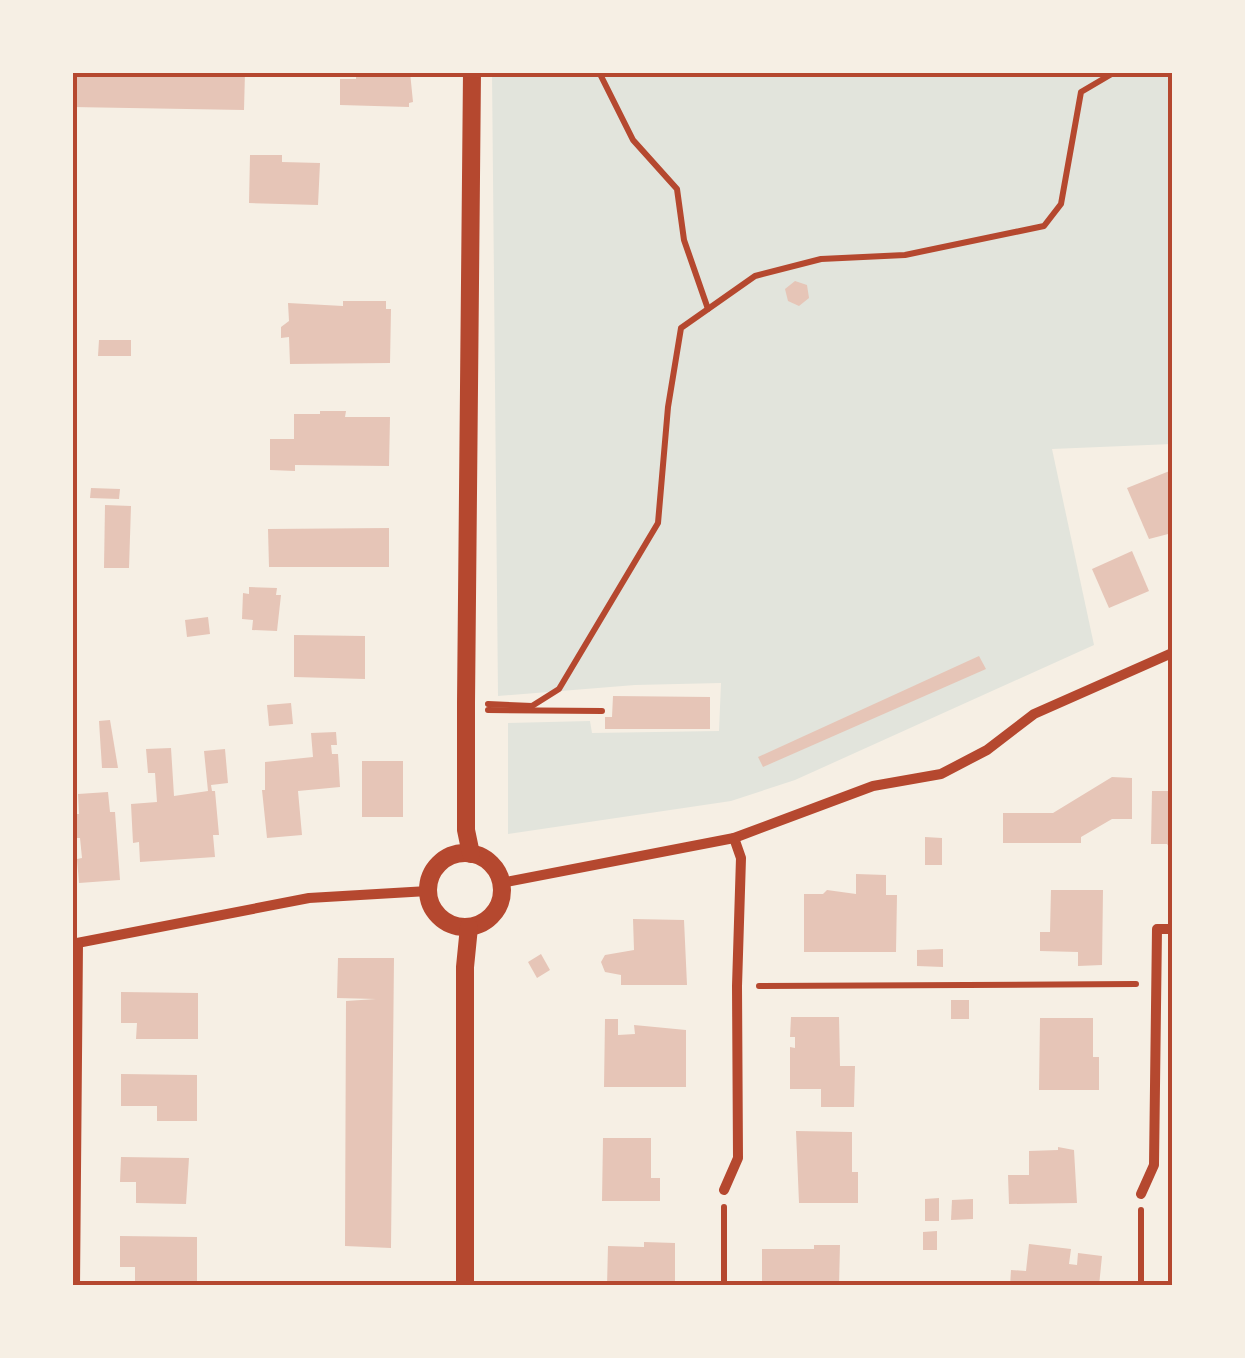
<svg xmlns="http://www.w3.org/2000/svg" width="1245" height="1358" font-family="Figtree,sans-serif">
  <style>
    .green { fill: #e2e4dc }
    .building { fill: #e6c5b7 }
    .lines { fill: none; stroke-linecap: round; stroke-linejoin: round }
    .path { stroke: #b5482f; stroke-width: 6 }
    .minor { stroke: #b5482f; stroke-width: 10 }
    .tertiary { stroke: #b5482f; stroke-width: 18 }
    .neatline { fill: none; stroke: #b5482f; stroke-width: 4 }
  </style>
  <rect width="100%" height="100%" fill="#f6efe4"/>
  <path class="green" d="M492,73H1172V444L1052,449L1094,645L795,780L731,801L508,834V723L590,721L592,733L719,731L721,683L635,685L498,696Z"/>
  <g class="building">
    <path d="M72,72H245L244,110L72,107Z"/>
    <path d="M356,72H410L413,102L409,103V107L340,105V79H356Z"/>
    <path d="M250,155H282V162L320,163L318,205L249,203Z"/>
    <path d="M795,281L807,285L809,298L799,306L788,301L785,289Z"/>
    <path d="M343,301H386V309H391L390,363L290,364L289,337L281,338V327L289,321L288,303L343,306Z"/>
    <path d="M99,340H131V356H98Z"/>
    <path d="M320,411H346L345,417H390L389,466L295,465V471L270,470V439H294V414H320Z"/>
    <path d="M1172,470V533L1149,539L1127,488Z"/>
    <path d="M91,488L120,489L119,499L90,498Z"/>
    <path d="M105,505L131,506L129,568H104Z"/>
    <path d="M389,528V567H269L268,529Z"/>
    <path d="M1132,551L1149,591L1109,608L1092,569Z"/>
    <path d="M249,587L277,588L276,595H281L277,631L252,630L253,620L242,619L243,593L249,594Z"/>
    <path d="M208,617L210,634L187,637L185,620Z"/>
    <path d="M294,635L365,636V679L294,677Z"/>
    <path d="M979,656L986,669L763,767L758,757Z"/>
    <path d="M613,696L710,697V729H605V717H612Z"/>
    <path d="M291,703L293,724L269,726L267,705Z"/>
    <path d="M110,720L118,768H102L99,721Z"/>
    <path d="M336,732L337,745H331L332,754H338L340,787L298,791L302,835L267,838L262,790H265V762L313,757L311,733Z"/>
    <path d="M171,748L174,796L208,791L204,751L225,749L228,783L211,785L212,791H215L219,835H213L215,857L140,862L139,842L133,843L131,804L157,802L155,773H148L146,749Z"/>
    <rect x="362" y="761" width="41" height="56"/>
    <path d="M1112,777L1132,778V819H1112L1081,837V843H1003V813H1053Z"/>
    <path d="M1152,791H1172V851L1167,844H1151Z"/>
    <path d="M108,792L110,812H115L120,880L79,883L77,859L82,858L80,838H76L74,814H79L78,794Z"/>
    <path d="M925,837L942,838V865H925Z"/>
    <path d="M856,874L886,875V895H897L896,952H804V894H823L827,890L856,894Z"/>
    <path d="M1051,890H1103L1102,965L1078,966V952L1040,951V932H1050Z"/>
    <path d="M633,919L684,920L687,985H621V975L605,972L601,962L605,955L634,950Z"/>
    <path d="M943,949V967L917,966V950Z"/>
    <path d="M541,954L550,970L537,978L528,962Z"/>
    <path d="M338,958H394L391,1248L345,1246L346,1001L376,999L337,998Z"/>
    <path d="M121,992L198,993V1039H136L137,1023H121Z"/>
    <rect x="951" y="1000" width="18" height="19"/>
    <path d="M791,1017H839L840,1066H855L854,1107H821V1089H790V1047L795,1048V1037H790Z"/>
    <path d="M1040,1018H1093V1057H1099V1090H1039Z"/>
    <path d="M605,1019H618V1035L635,1034L634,1025L686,1030V1087H604Z"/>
    <path d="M121,1074L197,1075V1121H157V1106H121Z"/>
    <path d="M796,1131L852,1132V1172H858V1203H799Z"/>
    <path d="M603,1138H651V1178H660V1201H602Z"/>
    <path d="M1058,1147L1074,1150L1077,1203L1009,1204L1008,1175H1029V1151L1058,1150Z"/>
    <path d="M121,1157L189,1158L186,1204L136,1203V1182H120Z"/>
    <path d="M939,1198V1221H925V1199Z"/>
    <path d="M973,1199V1219L951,1220L952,1200Z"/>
    <path d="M937,1231V1250H923V1232Z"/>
    <path d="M120,1236L197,1237V1283L135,1282V1267H120Z"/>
    <path d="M644,1242L675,1243V1286H607L608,1246L644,1247Z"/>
    <path d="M1029,1244L1071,1249L1069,1264L1077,1265L1078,1253L1102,1256L1099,1286H1010L1011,1270L1026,1271Z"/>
    <path d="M814,1245H840L839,1286H762V1249H814Z"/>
  </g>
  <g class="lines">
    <g class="path">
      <path d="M599,72L633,140L677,189L684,240L708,309"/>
      <path d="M488,704L532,706L559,689L658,523L668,407L681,328L755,276L821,259L905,255L1044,226L1061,204L1081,92L1115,72"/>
      <path d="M488,710L602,711"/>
      <path d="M759,986L1136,984"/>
      <path d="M724,1286V1207"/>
      <path d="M1141,1286V1210"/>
    </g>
    <g class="minor">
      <path d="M501,883L734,838L873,786L941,774L987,750L1034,714L1172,653"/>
      <path d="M72,944L309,898L428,891"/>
      <path d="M724,1190L738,1158L737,986L741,858L734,838"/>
      <path d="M1141,1194L1154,1165L1157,929H1172"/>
      <path d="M75,1286L78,943"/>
    </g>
    <g class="tertiary">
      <circle cx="465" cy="890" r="37"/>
      <path d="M471,854L466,830V703L472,72"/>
      <path d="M465,1286V967L469,927"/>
    </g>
  </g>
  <rect width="1245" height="1358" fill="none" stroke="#f6efe4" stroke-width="150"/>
  <rect x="75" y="75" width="1095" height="1208" class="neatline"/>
</svg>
